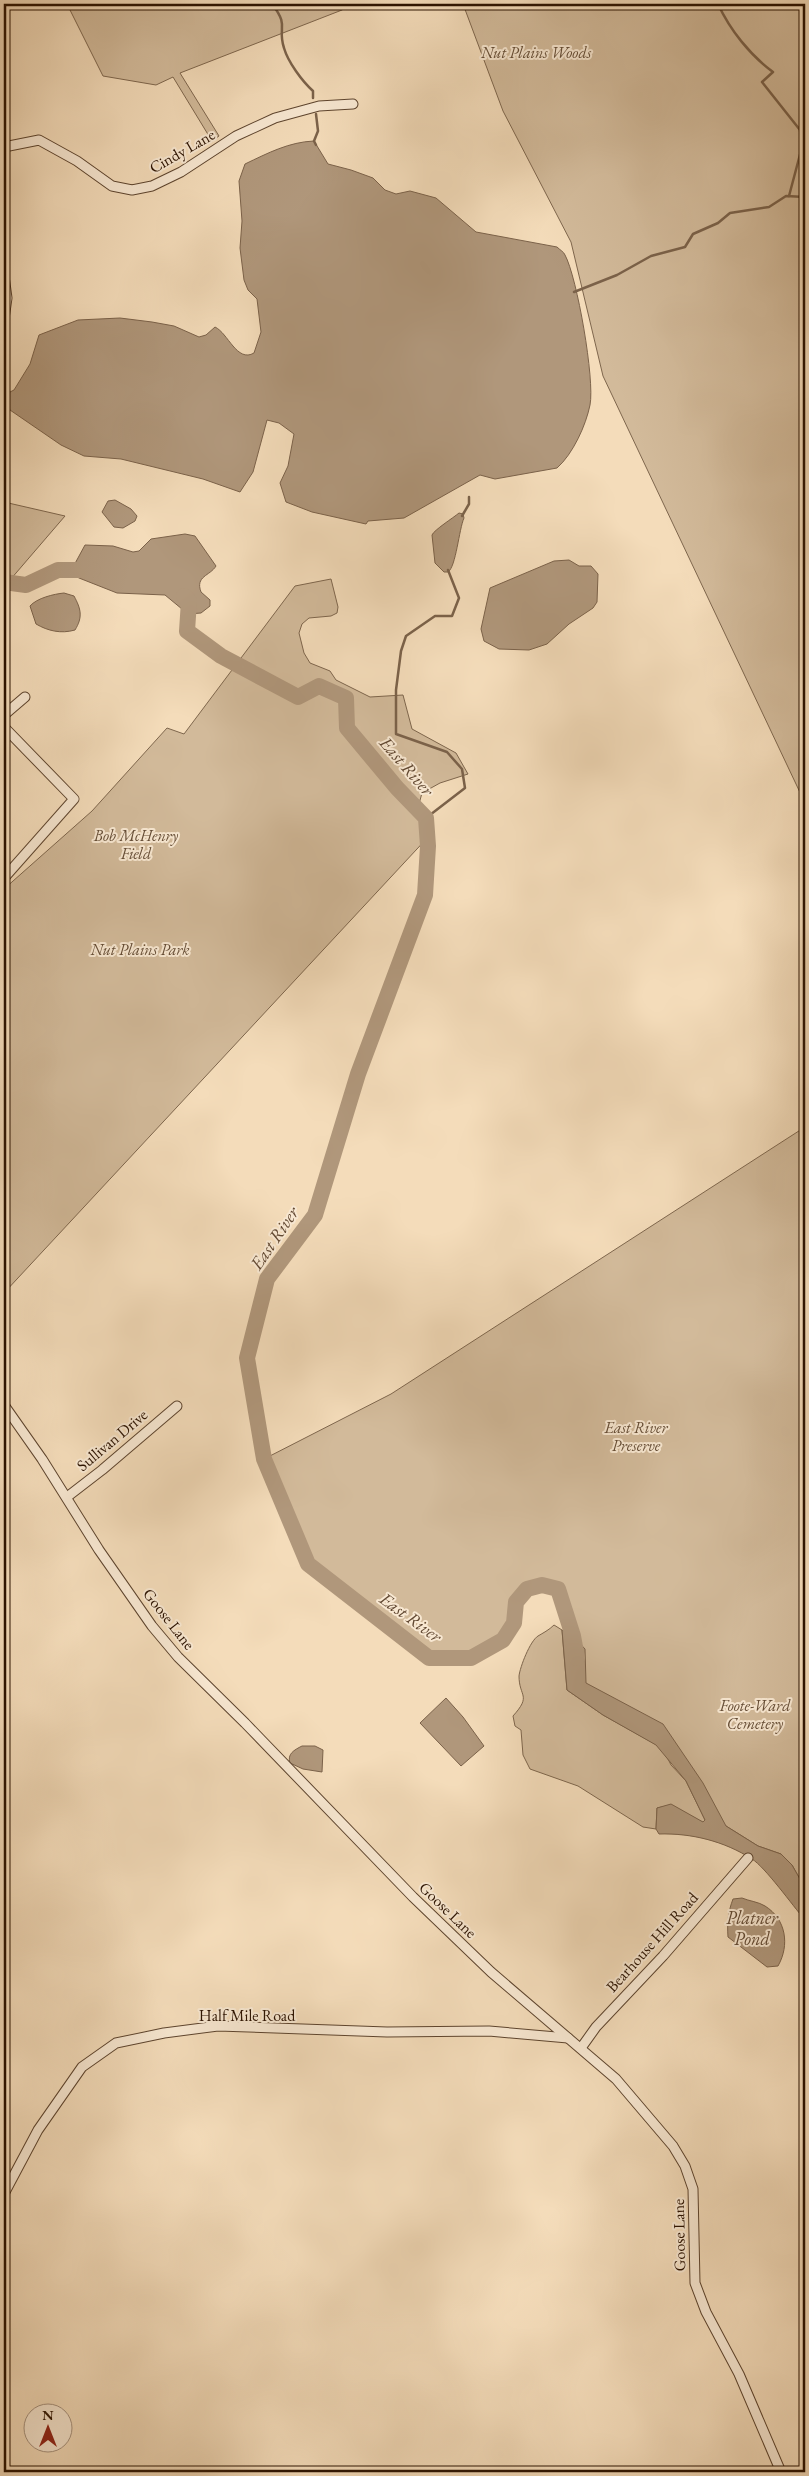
<svg xmlns="http://www.w3.org/2000/svg" width="809" height="2476" font-family="'EB Garamond',serif">
  <style>
    .green { fill: #d2ba9a; stroke: #7e664d }
    .water { fill: #b0977b; stroke: #7b624a }
    .lines { fill: none; stroke-linecap: round; stroke-linejoin: round }
    .stream { stroke: #7b624a; stroke-width: 2.5 }
    .river { stroke: #b0977b; stroke-width: 16 }
    .minor-casing { stroke: #5d442e; stroke-width: 11 }
    .minor { stroke: #f8e8d2; stroke-width: 9 }
    .labels { text-anchor: middle; dominant-baseline: central; stroke-width: 4; stroke-linejoin: round; paint-order: stroke }
    .park-label { font-size: 16px; font-style: italic; fill: #654d36; stroke: #f8e8d2 }
    .street-label { font-size: 16px; fill: #2b1200; stroke: #f8e8d2 }
    .water-label { font-size: 18px; font-style: italic; fill: #604731; stroke: #f8e8d2 }
  </style>
  <rect width="100%" height="100%" fill="#f4dcba"/>
  <filter id="stains"><feTurbulence type="fractalNoise" baseFrequency=".004" numOctaves="4"/><feColorMatrix values="0 0 0 0 .2 0 0 0 0 .09 0 0 0 0 .02 0 0 0 .5 -.17"/></filter>
  <radialGradient id="worn" r=".72"><stop offset=".6" stop-color="#630" stop-opacity="0"/><stop offset="1" stop-color="#630" stop-opacity=".3"/></radialGradient>
  <g class="green">
    <path d="M67,4H350L342,10L180,73L219,136L212,141L173,77L156,85L103,76Z"/>
    <path d="M463,4H805V803L603,376L571,242L503,111Z"/>
    <path d="M4,502L65,516L4,587Z"/>
    <path d="M331,579L338,607L337,613L331,616L309,618L302,624L299,633L304,653L310,663L330,671L336,680L370,697L403,695L412,729L456,753L468,774L440,783L422,793L419,804L430,835L4,1293V889L92,811L167,728L184,734L295,586Z"/>
    <path d="M805,1127V1888L792,1865L781,1854L758,1846L726,1826L713,1825L692,1782L666,1755L671,1765L686,1781L705,1820L704,1823L671,1805L657,1808L656,1829L643,1827L578,1786L530,1769L523,1755L521,1730L515,1726L513,1716C532,1695 519,1697 519,1676C520,1667 530,1641 538,1636C543,1633 549,1630 554,1625L562,1630L567,1690L603,1715L655,1744L634,1721L602,1703L580,1686L570,1655L573,1636L558,1589L542,1585L527,1589L516,1602L514,1623L503,1640L471,1658H429L308,1564L264,1459L391,1394Z"/>
  </g>
  <g class="water">
    <path d="M314,141L328,164L351,170L373,178L385,190L396,194L410,191L436,198L476,232L557,247C560,250 564,252 565,255C577,277 595,380 590,405C586,425 573,454 557,468L495,479L480,475L404,518L368,521L366,524L312,512L286,502L280,483L288,466L294,434L279,423L267,420L253,472L240,492L203,479L121,459L84,456L61,445L10,410C5,403 6,399 10,392L14,390L30,364L39,335L78,320L120,318L152,322L174,326L199,337L206,335L215,327C228,333 237,363 254,353L261,332L257,299L248,290L244,280L240,248L242,221L239,181L245,164C268,153 289,142 314,141Z"/>
    <path d="M115,500L131,509L137,516L135,521L123,528L114,527L102,512L108,501Z"/>
    <path d="M459,513L463,514L464,518C459,529 456,567 448,572H444L435,563L432,535C434,530 453,518 459,513Z"/>
    <path d="M185,534L195,536L216,566C210,576 195,576 201,592L210,600V606L201,613L188,614L165,595L117,593L79,578L74,575L72,569L85,545L113,546L133,552L139,551L151,539Z"/>
    <path d="M569,560L579,566H591L598,574L597,602L593,608L569,624L547,644L529,650L499,649L484,641L481,629L490,588L554,561Z"/>
    <path d="M64,593L74,596C81,609 83,617 75,630C61,634 48,631 36,624L30,606C37,598 54,594 64,593Z"/>
    <path d="M562,1630L573,1636L585,1649L586,1683L663,1724L703,1783L726,1826L758,1846L781,1854L792,1865L805,1888V1920C793,1906 765,1867 752,1859C724,1841 691,1833 659,1834L656,1829L657,1808L671,1804L703,1822L705,1820L686,1781L656,1745L603,1715L567,1690Z"/>
    <path d="M446,1698L463,1717L484,1746L461,1766L420,1723Z"/>
    <path d="M302,1746H315L323,1750L322,1772L303,1769L290,1763C287,1754 294,1750 302,1746Z"/>
    <path d="M742,1898C749,1901 759,1902 765,1906C786,1919 790,1945 778,1966L767,1967L728,1937C727,1923 728,1912 733,1899Z"/>
  </g>
  <g class="lines">
    <g class="stream">
      <path d="M272,4C290,27 277,27 284,48C288,62 302,81 313,91V98"/>
      <path d="M718,4C730,30 750,55 773,72L762,82L800,130L802,147L789,196"/>
      <path d="M316,145L314,141L318,131L316,114"/>
      <path d="M574,292L617,275L651,256L685,247L693,234L718,223L730,213L769,207L786,196L805,197"/>
      <path d="M462,516L469,504V497"/>
      <path d="M426,818L465,788L462,769L447,752L396,734V690L401,651L406,636L435,616H452L459,598L448,570"/>
    </g>
    <g class="river">
      <path d="M4,582L26,585L58,570H93"/>
      <path d="M184,596L189,601L187,631L221,656L298,697L319,686L346,698L347,728L397,788L426,818L428,846L425,895L358,1074L315,1215L267,1279L247,1358L264,1459L308,1564L429,1658H471L503,1640L514,1623L516,1602L527,1589L542,1585L558,1589L573,1636L577,1658"/>
    </g>
    <g class="minor-casing">
      <g id="minor">
        <path d="M4,147L39,140L77,161L112,186L132,190L152,186L181,172L236,136L275,118L319,106L353,104"/>
        <path d="M4,276L7,298L4,319"/>
        <path d="M4,715L25,697"/>
        <path d="M4,727L74,799L4,878"/>
        <path d="M4,1405L42,1459L99,1550L152,1626L178,1657L245,1723L413,1897L491,1972L616,2079L673,2146L685,2166L693,2189L695,2283L706,2312L739,2374L781,2472"/>
        <path d="M67,1497L102,1470L177,1406"/>
        <path d="M581,2048L596,2027L663,1956L748,1858"/>
        <path d="M4,2194L38,2130L82,2067L116,2043L164,2033L218,2026L387,2032L489,2031L568,2038"/>
      </g>
    </g>
    <use href="#minor" class="minor"/>
  </g>
  <g class="labels">
    <g class="park-label">
      <text x="536" y="52">Nut Plains Woods</text>
      <text x="136" y="835">Bob McHenry<tspan x="136" dy="18">Field</tspan></text>
      <text x="140" y="949">Nut Plains Park</text>
      <text x="636" y="1427">East River<tspan x="636" dy="18">Preserve</tspan></text>
      <text x="755" y="1705">Foote-Ward<tspan x="755" dy="18">Cemetery</tspan></text>
    </g>
    <g class="street-label">
      <text transform="translate(182 151) rotate(-30)">Cindy Lane</text>
      <text transform="translate(112 1440) rotate(-40)">Sullivan Drive</text>
      <text transform="translate(169 1619) rotate(52)">Goose Lane</text>
      <text transform="translate(448 1910) rotate(44)">Goose Lane</text>
      <text transform="translate(652 1942) rotate(-48)">Bearhouse Hill Road</text>
      <text x="247" y="2015">Half Mile Road</text>
      <text transform="translate(679 2235) rotate(-91)">Goose Lane</text>
    </g>
    <g class="water-label">
      <text transform="translate(407 766) rotate(49)">East River</text>
      <text transform="translate(274 1238) rotate(-56)">East River</text>
      <text transform="translate(411 1617) rotate(36)">East River</text>
      <text x="752" y="1917">Platner<tspan x="752" dy="21">Pond</tspan></text>
    </g>
  </g>
  <rect width="809" height="2476" fill="none" stroke="#f4dcba" stroke-width="20"/>
  <rect x="5" y="5" width="799" height="2466" fill="none" stroke="#2b1200" stroke-width="2.5"/>
  <rect x="10" y="10" width="789" height="2456" fill="none" stroke="#2b1200"/>
  <g transform="translate(48 2428)"><circle r="24" fill="#f8e8d2" stroke="#a6927e"/>
  <path d="M0-4L9 19L0 12L-9 19Z" fill="#8f2418"/>
  <text y="-8" font-size="14" font-weight="bold" text-anchor="middle" fill="#2b1200">N</text>
  </g>
  <rect width="100%" height="100%" filter="url(#stains)"/>
  <rect width="100%" height="100%" fill="url(#worn)"/>
</svg>
